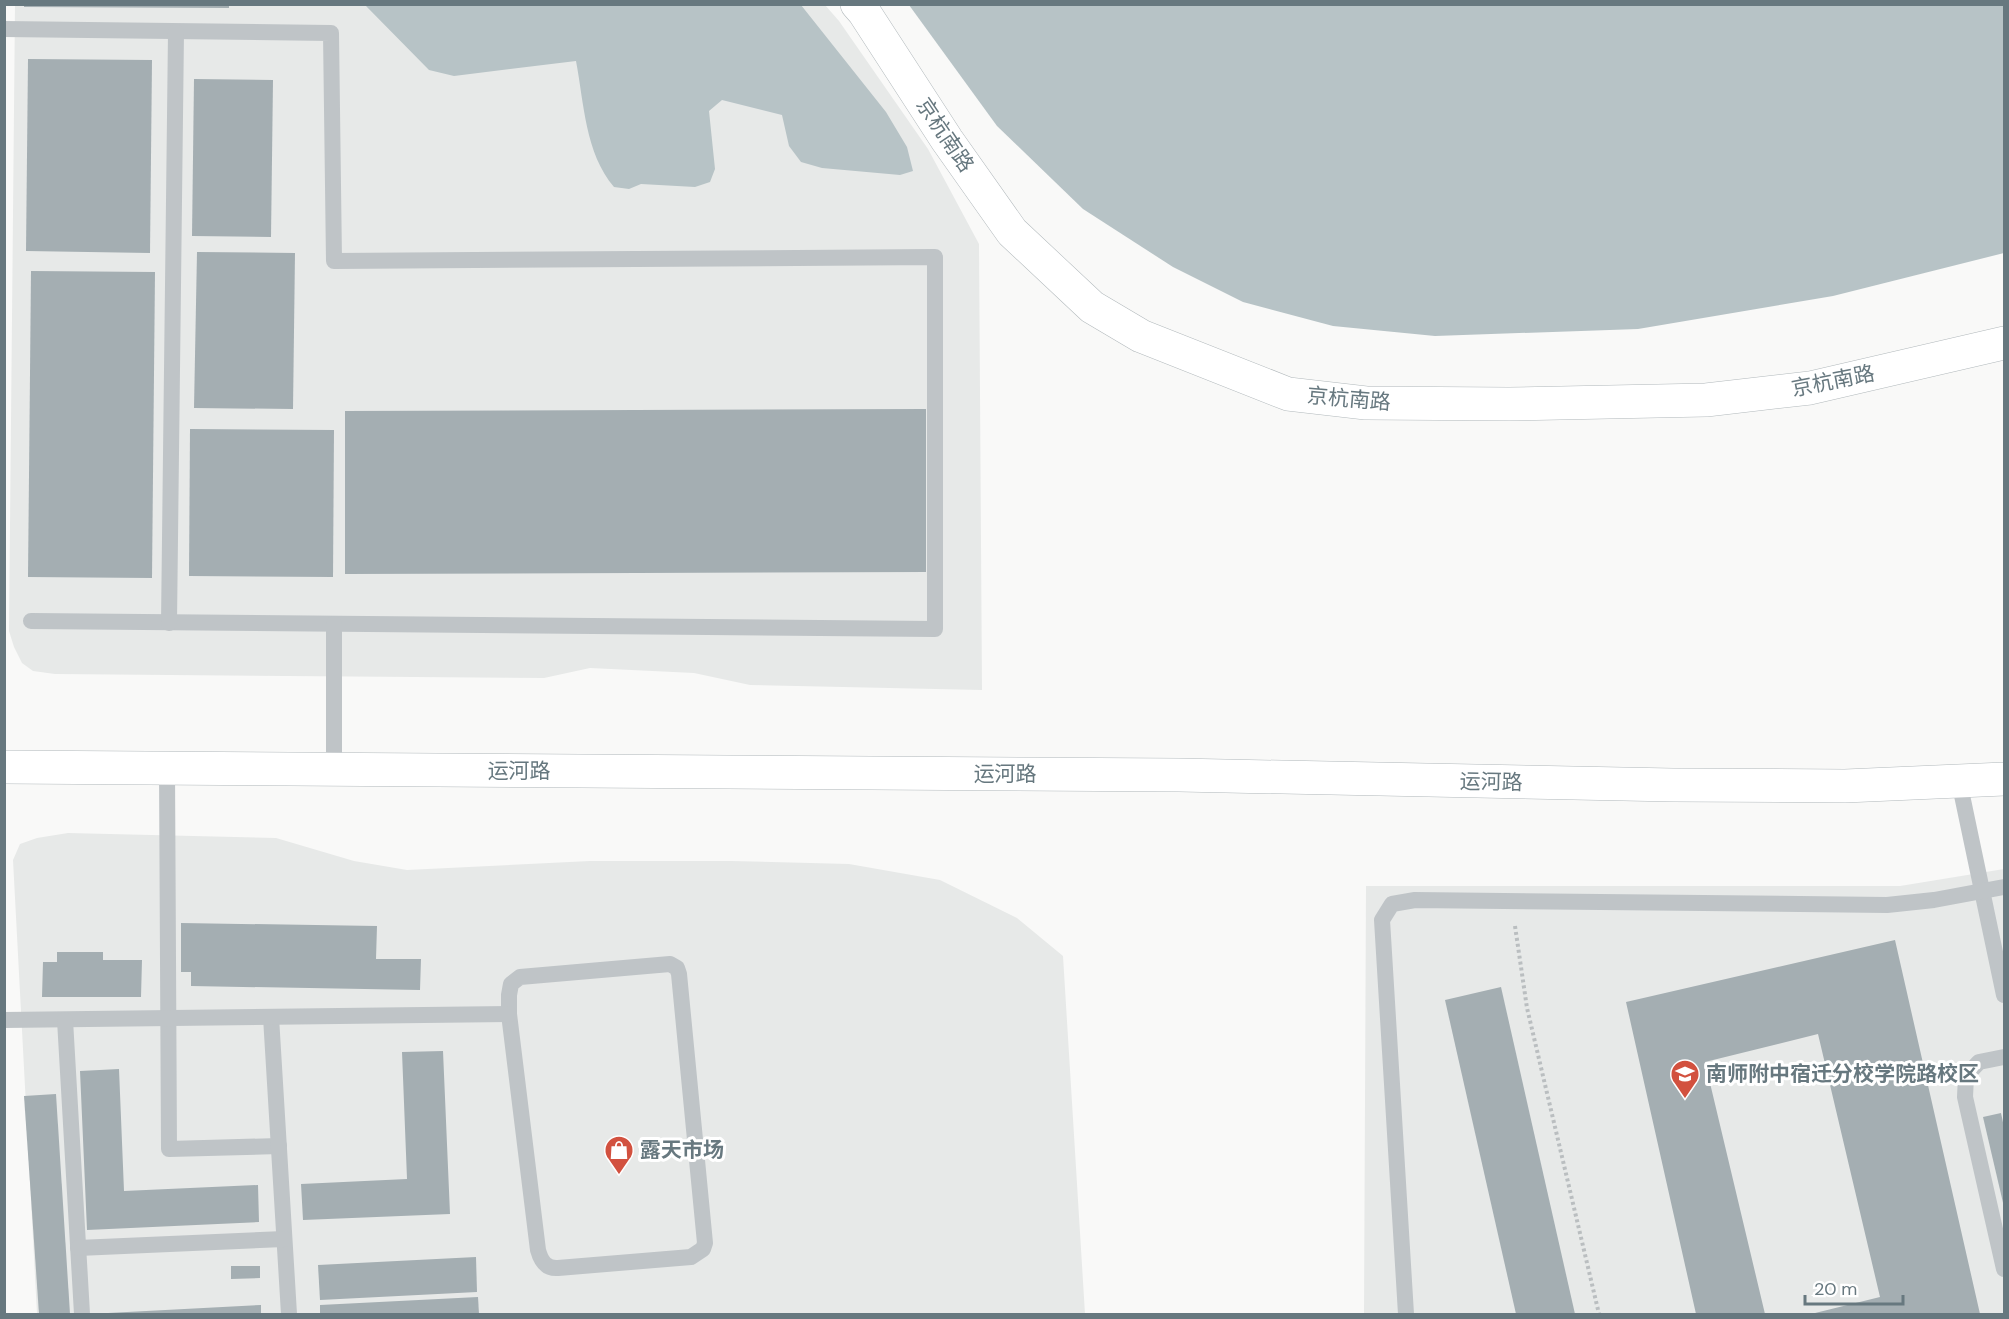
<svg xmlns="http://www.w3.org/2000/svg" width="2009" height="1319" font-family="'DM Sans','Noto Sans SC',sans-serif">
  <style>
    .built { fill: #e7e9e8 }
    .water { fill: #b7c3c6 }
    .building { fill: #a4aeb2 }
    .lines { fill: none; stroke-linecap: round; stroke-linejoin: round }
    .secondary-casing { stroke: #b2b9bc; stroke-width: 34 }
    .path { stroke: #babec0; stroke-width: 4; stroke-dasharray: 3 3; stroke-linecap: butt }
    .lane { stroke: #bfc4c7; stroke-width: 16 }
    .secondary { stroke: #fff; stroke-width: 33 }
    .labels { text-anchor: middle; dominant-baseline: central; stroke-width: 6; stroke-linejoin: round; paint-order: stroke }
    .street-label { font-size: 21px; fill: #67787f; stroke: #fff }
    .poi-label { font-size: 21px; font-weight: bold; fill: #67787f; stroke: #fff; text-anchor: start }
  </style>
  <rect width="100%" height="100%" fill="#f9f9f8"/>
  <g class="built">
    <path d="M15,5H825L839,21L928,149L979,244L982,690L750,685L694,673L590,668L544,678L55,674L33,671L22,663L14,647L9,631Z"/>
    <path d="M68,833L276,838L354,861L407,870L590,861H731L849,864L940,880L1017,918L1063,956L1085,1314H37L13,860L20,844L37,838Z"/>
    <path d="M2004,869V1314H1364L1366,886H1900Z"/>
  </g>
  <g class="water">
    <path d="M365,5H801L886,112L907,147L913,171L900,175L822,168L801,162L789,146L782,115L722,100L709,111L715,169L710,182L695,187L641,184L629,189L614,187C585,153 584,103 576,61L454,76L429,70Z"/>
    <path d="M909,5H2004V253L1833,296L1638,329L1435,336L1333,326L1243,302L1173,267L1083,209L997,126Z"/>
  </g>
  <g class="building">
    <path d="M24,4H229V8L24,7Z"/>
    <path d="M28,59L152,60L150,253L26,251Z"/>
    <path d="M194,79L273,80L271,237L192,236Z"/>
    <path d="M197,252L295,253L293,409L194,408Z"/>
    <path d="M31,271L155,272L152,578L28,577Z"/>
    <path d="M926,409V572L345,574V411Z"/>
    <path d="M190,429L334,430L333,577L189,576Z"/>
    <path d="M181,923L377,926L376,959H421L420,990L191,986V972H181Z"/>
    <path d="M1895,940L1980,1314H1811L1880,1297L1818,1034L1705,1062L1765,1314H1696L1626,1002Z"/>
    <path d="M57,952H103V960H142L141,997H42L43,962H57Z"/>
    <path d="M1501,987L1575,1314H1516L1445,1000Z"/>
    <path d="M443,1051L450,1214L303,1220L301,1184L407,1179L402,1052Z"/>
    <path d="M119,1069L124,1191L258,1185L259,1222L87,1230L80,1071Z"/>
    <path d="M56,1094L70,1314H39L24,1096Z"/>
    <path d="M2001,1113L2004,1127V1207L1983,1117Z"/>
    <path d="M476,1257L477,1292L320,1300L318,1265Z"/>
    <path d="M231,1266H260V1278L231,1279Z"/>
    <path d="M478,1297L479,1314H320V1305Z"/>
    <path d="M261,1305V1314H108V1313Z"/>
  </g>
  <g class="lines">
    <g class="secondary-casing">
      <g id="secondary">
        <path d="M857,4L864,12L947,140L1012,232L1092,307L1141,336L1288,394L1366,403L1509,404L1706,400L1810,388L2004,343"/>
        <path d="M4,767L1179,775L1673,785L1845,786L2004,779"/>
      </g>
    </g>
    <path class="path" d="M1515,926L1527,1008L1599,1314"/>
    <g class="lane">
      <path d="M4,29L331,33L334,261L935,257V629L31,621"/>
      <path d="M169,623L176,32"/>
      <path d="M167,769L169,1149L279,1146"/>
      <path d="M334,770V624"/>
      <path d="M1959,781L2004,995"/>
      <path d="M670,964L677,968L679,974L705,1243L703,1249L691,1257L558,1268C546,1269 541,1261 538,1250L509,1014V995L511,984L520,977Z"/>
      <path d="M271,1017L289,1314"/>
      <path d="M4,1020L509,1014"/>
      <path d="M65,1020L82,1314"/>
      <path d="M2004,1057L1979,1062L1966,1076L1965,1097L2004,1269"/>
      <path d="M78,1248L284,1239"/>
      <path d="M1406,1314L1382,920L1392,904L1415,900L1887,905L1934,900L2004,887"/>
    </g>
    <use href="#secondary" class="secondary"/>
  </g>
  <defs>
    <g id="school-pin" transform="scale(1.5)"><path d="M0 17L-7.5 6A9.5 9.5 0 1 1 7.5 6Z" fill="#d2513f" stroke="#fff"/><path d="M0-5L7-2L0 1L-7-2ZM-4 1L0 2.5L4 1V4Q0 6-4 4Z" fill="#fff"/></g>
    <g id="shop-pin" transform="scale(1.5)"><path d="M0 17L-7.5 6A9.5 9.5 0 1 1 7.5 6Z" fill="#d2513f" stroke="#fff"/><path d="M-5-2.5h2.3a2.7 3.5 0 0 1 5.4 0H5L5.5 6h-11ZM-1.5-2.5h3a1.5 2.3 0 0 0-3 0Z" fill="#fff"/></g>
  </defs>
  <g fill-rule="evenodd">
    <use href="#school-pin" x="1685" y="1074"/>
    <use href="#shop-pin" x="619" y="1150"/>
  </g>
  <g class="labels">
    <g class="street-label">
      <text transform="translate(945 135) rotate(56)">京杭南路</text>
      <text transform="translate(1833 381) rotate(-11)">京杭南路</text>
      <text transform="translate(1349 399) rotate(5)">京杭南路</text>
      <text x="519" y="771">运河路</text>
      <text x="1005" y="774">运河路</text>
      <text transform="translate(1491 782) rotate(1)">运河路</text>
    </g>
    <g class="poi-label">
      <text x="1706" y="1074">南师附中宿迁分校学院路校区</text>
      <text x="640" y="1150">露天市场</text>
    </g>
  </g>
  <rect width="2009" height="1319" fill="none" stroke="#67787f" stroke-width="12"/>
  <path d="M1805 1295v9h98v-9" fill="none" stroke="#67787f" stroke-width="3"/>
  <text x="1814" y="1295" font-size="18" fill="#67787f" stroke="#ffffff" stroke-width="4.5" paint-order="stroke">20 m</text>
</svg>
